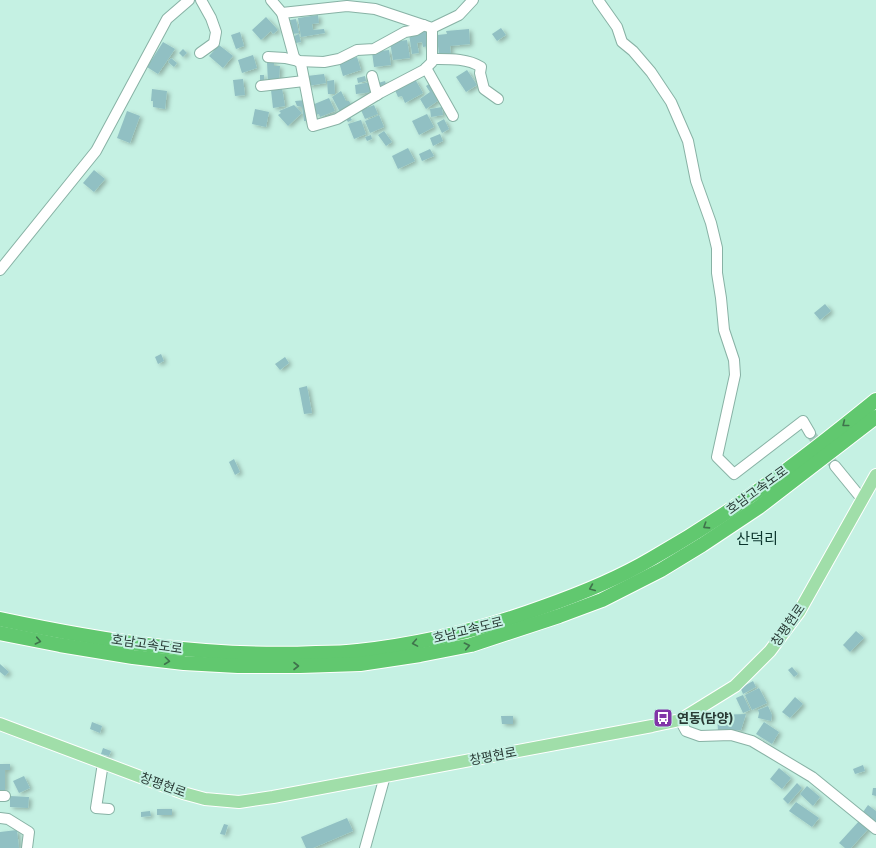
<svg xmlns="http://www.w3.org/2000/svg" width="876" height="848" font-family="'Fira Sans Condensed','Noto Sans KR',sans-serif">
  <style>
    .building { fill: #91c0c3; filter: url(#shadow) }
    .lines { fill: none; stroke-linecap: round; stroke-linejoin: round }
    .minor-tunnel { stroke: #a6ccc0; stroke-width: 10; stroke-dasharray: 10 5; stroke-linecap: butt }
    .minor-casing { stroke: #88b2a5; stroke-width: 12 }
    .major-casing { stroke: #fff; stroke-width: 14 }
    .highway-casing { stroke: #fff; stroke-width: 16 }
    .minor { stroke: #fff; stroke-width: 10 }
    .major { stroke: #a0dea9; stroke-width: 12 }
    .highway { stroke: #61c86f; stroke-width: 14 }
    .oneway { stroke: #3f734c }
    .labels { text-anchor: middle; dominant-baseline: central; stroke-width: 4; stroke-linejoin: round; paint-order: stroke }
    .street-label { font-size: 13px; fill: #293a35; stroke: #c5f1e3 }
    .poi-label { font-size: 13px; font-weight: bold; fill: #293a35; stroke: #c5f1e3; text-anchor: start }
    .quarter-label { font-size: 15px; fill: #0b352c; stroke: #c5f1e3 }
  </style>
  <defs>
    <filter id="shadow"><feDropShadow dx="3" dy="2" stdDeviation="2" flood-color="#0004"/></filter>
  </defs>
  <rect width="100%" height="100%" fill="#c5f1e3"/>
  <g class="building">
    <path d="M318,15L319,23L312,24L313,30L324,29L325,33L301,37L298,18Z"/>
    <path d="M266,17L278,30L273,34L271,31L261,40L252,30Z"/>
    <path d="M296,19L299,33L293,34L290,20Z"/>
    <path d="M501,28L506,35L497,41L492,34Z"/>
    <path d="M469,29L470,44L450,46L451,55L439,57L437,35L447,34L446,31Z"/>
    <path d="M427,31L429,46L423,47L422,42L417,43L419,53L412,54L409,34Z"/>
    <path d="M240,32L244,46L236,49L231,35Z"/>
    <path d="M299,34L301,42L296,43L294,36Z"/>
    <path d="M407,40L410,58L393,60L390,42Z"/>
    <path d="M163,42L175,49L158,74L147,67Z"/>
    <path d="M219,45L233,56L223,68L209,56Z"/>
    <path d="M183,49L187,53L183,57L179,53Z"/>
    <path d="M389,50L391,65L374,67L372,52Z"/>
    <path d="M253,55L257,68L242,73L238,60Z"/>
    <path d="M357,57L361,70L343,76L339,62Z"/>
    <path d="M171,58L177,63L174,67L168,62Z"/>
    <path d="M267,62H274V66H280L279,80L268,83Z"/>
    <path d="M467,70L477,85L466,92L456,77Z"/>
    <path d="M324,74L326,83L308,86L307,76Z"/>
    <path d="M260,75H264V80L260,81Z"/>
    <path d="M365,76L366,81L358,83L357,78Z"/>
    <path d="M243,79L245,95L235,96L233,80Z"/>
    <path d="M415,79L423,93L405,103L402,96L398,97L395,90Z"/>
    <path d="M334,80L335,94H328L327,81Z"/>
    <path d="M385,81L387,87L380,89L378,83Z"/>
    <path d="M371,82L373,92L356,94L355,85Z"/>
    <path d="M432,82L438,93L435,95L439,100L426,109L420,99L430,92L426,86Z"/>
    <path d="M282,88L285,106L273,108L271,90Z"/>
    <path d="M152,89L167,91L165,109L153,107V101H151Z"/>
    <path d="M341,91L346,101H349L353,108L341,114L332,97Z"/>
    <path d="M329,98L335,111L320,117L319,114L316,115L312,105Z"/>
    <path d="M306,100L307,121H304L302,107L297,106L295,101Z"/>
    <path d="M294,105L302,113L288,126L278,115L281,113L279,111Z"/>
    <path d="M374,105L378,114L365,119L361,110Z"/>
    <path d="M442,107L443,115L431,117L430,109Z"/>
    <path d="M255,109L269,112L266,127L252,124Z"/>
    <path d="M127,111L140,116L130,143L117,138Z"/>
    <path d="M427,114L434,127L419,135L412,121Z"/>
    <path d="M379,115L384,127L370,133L365,121Z"/>
    <path d="M350,117L352,120L348,122L346,119Z"/>
    <path d="M444,119L449,129L442,133L437,123Z"/>
    <path d="M361,120L366,134L354,139L348,124Z"/>
    <path d="M384,131L392,142L386,146L378,135Z"/>
    <path d="M440,134L443,141L433,146L430,138Z"/>
    <path d="M371,135L372,139L367,141L365,137Z"/>
    <path d="M408,148L415,161L398,169L392,156Z"/>
    <path d="M430,149L434,156L422,161L419,154Z"/>
    <path d="M94,170L105,179L94,192L83,183Z"/>
    <path d="M825,304L831,311L820,320L814,313Z"/>
    <path d="M161,354L164,361L158,364L155,357Z"/>
    <path d="M285,357L289,363L280,370L275,364Z"/>
    <path d="M307,386L312,413L304,414L299,388Z"/>
    <path d="M234,459L240,472L235,475L229,462Z"/>
    <path d="M856,631L864,638L850,652L843,645Z"/>
    <path d="M0,664L9,672L5,676L0,672Z"/>
    <path d="M792,667L798,674L794,677L788,670Z"/>
    <path d="M753,681L756,687L743,694L741,689L744,686Z"/>
    <path d="M759,688L767,703L752,710L745,695Z"/>
    <path d="M743,695L750,710L743,713L736,698Z"/>
    <path d="M795,697L803,704L790,718L782,712Z"/>
    <path d="M768,706L772,715L771,721L758,718L759,713L758,710Z"/>
    <path d="M746,714L741,730L718,731L717,715Z"/>
    <path d="M501,716H513V724H502Z"/>
    <path d="M92,722L102,726L100,733L90,729Z"/>
    <path d="M764,722L779,732L772,744L756,734Z"/>
    <path d="M103,748L111,751L109,756L101,754Z"/>
    <path d="M0,764H10V770H5V790H0Z"/>
    <path d="M863,765L865,771L855,774L853,769Z"/>
    <path d="M779,768L791,778L782,789L770,779Z"/>
    <path d="M24,776L30,788L19,793L13,781Z"/>
    <path d="M797,783L802,788L788,804L783,799Z"/>
    <path d="M807,786L820,797L813,806L800,794Z"/>
    <path d="M873,788H876V796L872,795Z"/>
    <path d="M10,796L29,797L28,808L10,807Z"/>
    <path d="M796,802L819,818L812,827L789,811Z"/>
    <path d="M868,805L876,811V822L863,812Z"/>
    <rect x="157" y="809" width="15" height="6"/>
    <path d="M150,811L151,816L141,817V812Z"/>
    <path d="M347,818L353,831L313,848H306L301,837Z"/>
    <path d="M860,820L869,828L851,848H845L839,843Z"/>
    <path d="M224,824L228,825L225,835L220,834Z"/>
    <path d="M17,830L19,848H0V832Z"/>
  </g>
  <g class="lines">
    <path class="minor-tunnel" d="M810,433L835,466"/>
    <g class="minor-casing">
      <g id="minor">
        <path d="M271,0L282,13L347,6L375,9L432,28L459,15L473,0"/>
        <path d="M598,0L617,27L622,42L633,51L651,72L671,102L688,141L696,181L711,223L717,248V273L721,298L724,330L734,360L735,375L717,457L734,474L803,421L810,433"/>
        <path d="M282,13L294,57L301,64L313,126L337,119L380,93L424,70L432,62V28"/>
        <path d="M200,53L214,43L216,32L211,18L201,0"/>
        <path d="M268,57L285,58L298,61L324,62L339,59L357,50L374,49L405,32L416,30L424,25"/>
        <path d="M432,59C448,59 467,58 481,67L480,73L484,89L498,99"/>
        <path d="M426,68L453,116"/>
        <path d="M372,76L377,95"/>
        <path d="M261,86L304,81"/>
        <path d="M0,270L96,151L167,19L189,0"/>
        <path d="M835,466L862,499"/>
        <path d="M680,720L686,731L700,736L731,735L752,741L812,777L876,829"/>
        <path d="M103,763L96,808L109,809"/>
        <path d="M0,796H5"/>
        <path d="M0,818L8,819L29,832L27,848"/>
        <path d="M365,848L385,776"/>
      </g>
    </g>
    <g class="major-casing">
      <path id="major" d="M0,724L183,793L205,799L239,802L273,797L652,726L680,720L735,686L770,651L799,612L876,475"/>
    </g>
    <g class="highway-casing">
      <g id="highway">
        <path d="M0,619C103,641 210,658 316,653C330,653 344,653 358,651C422,644 483,629 543,607C580,594 617,579 651,559C690,537 727,513 763,487C802,460 839,430 876,400"/>
        <path d="M0,633L60,645L133,657L184,663L238,666H300L360,664L420,655L471,645L559,616L602,600L661,570L702,545L759,507L876,417"/>
      </g>
    </g>
    <use href="#minor" class="minor"/>
    <use href="#major" class="major"/>
    <use href="#highway" class="highway"/>
  </g>
  <defs><path id="oneway-chevron" d="M-2-3.5L2.5 0L-2 3.5" fill="none" stroke-width="1.6" stroke-linecap="round" stroke-linejoin="round"/></defs>
  <g class="oneway">
    <use href="#oneway-chevron" transform="translate(845 424) rotate(142)"/>
    <use href="#oneway-chevron" transform="translate(706 526) rotate(147)"/>
    <use href="#oneway-chevron" transform="translate(592 588) rotate(157)"/>
    <use href="#oneway-chevron" transform="translate(38 641) rotate(12)"/>
    <use href="#oneway-chevron" transform="translate(415 643) rotate(170)"/>
    <use href="#oneway-chevron" transform="translate(467 646) rotate(-12)"/>
    <use href="#oneway-chevron" transform="translate(167 661) rotate(7)"/>
    <use href="#oneway-chevron" transform="translate(296 666)"/>
  </g>
  <defs>
    <g id="bus-square" transform="scale(1)"><rect x="-9" y="-9" width="18" height="18" rx="4" fill="#8135a7" stroke="#c5f1e3"/><path d="M-5-6H5V4H4V6H2V4H-2V6H-4V4H-5ZM-3.5-4V0h7V-4ZM-3.5 1.2v1.5H-2V1.2ZM2 1.2v1.5H3.5V1.2Z" fill="#fff"/></g>
  </defs>
  <g fill-rule="evenodd">
    <use href="#bus-square" x="663" y="718"/>
  </g>
  <g class="labels">
    <g class="street-label">
      <text transform="translate(757 490) rotate(-36)">호남고속도로</text>
      <text transform="translate(788 625) rotate(-55)">창평현로</text>
      <text transform="translate(468 630) rotate(-14)">호남고속도로</text>
      <text transform="translate(147 644) rotate(8)">호남고속도로</text>
      <text transform="translate(493 756) rotate(-11)">창평현로</text>
      <text transform="translate(163 785) rotate(20)">창평현로</text>
    </g>
    <g class="poi-label">
      <text x="677" y="718">연동(담양)</text>
    </g>
    <g class="quarter-label">
      <text x="757" y="539">산덕리</text>
    </g>
  </g>
</svg>
